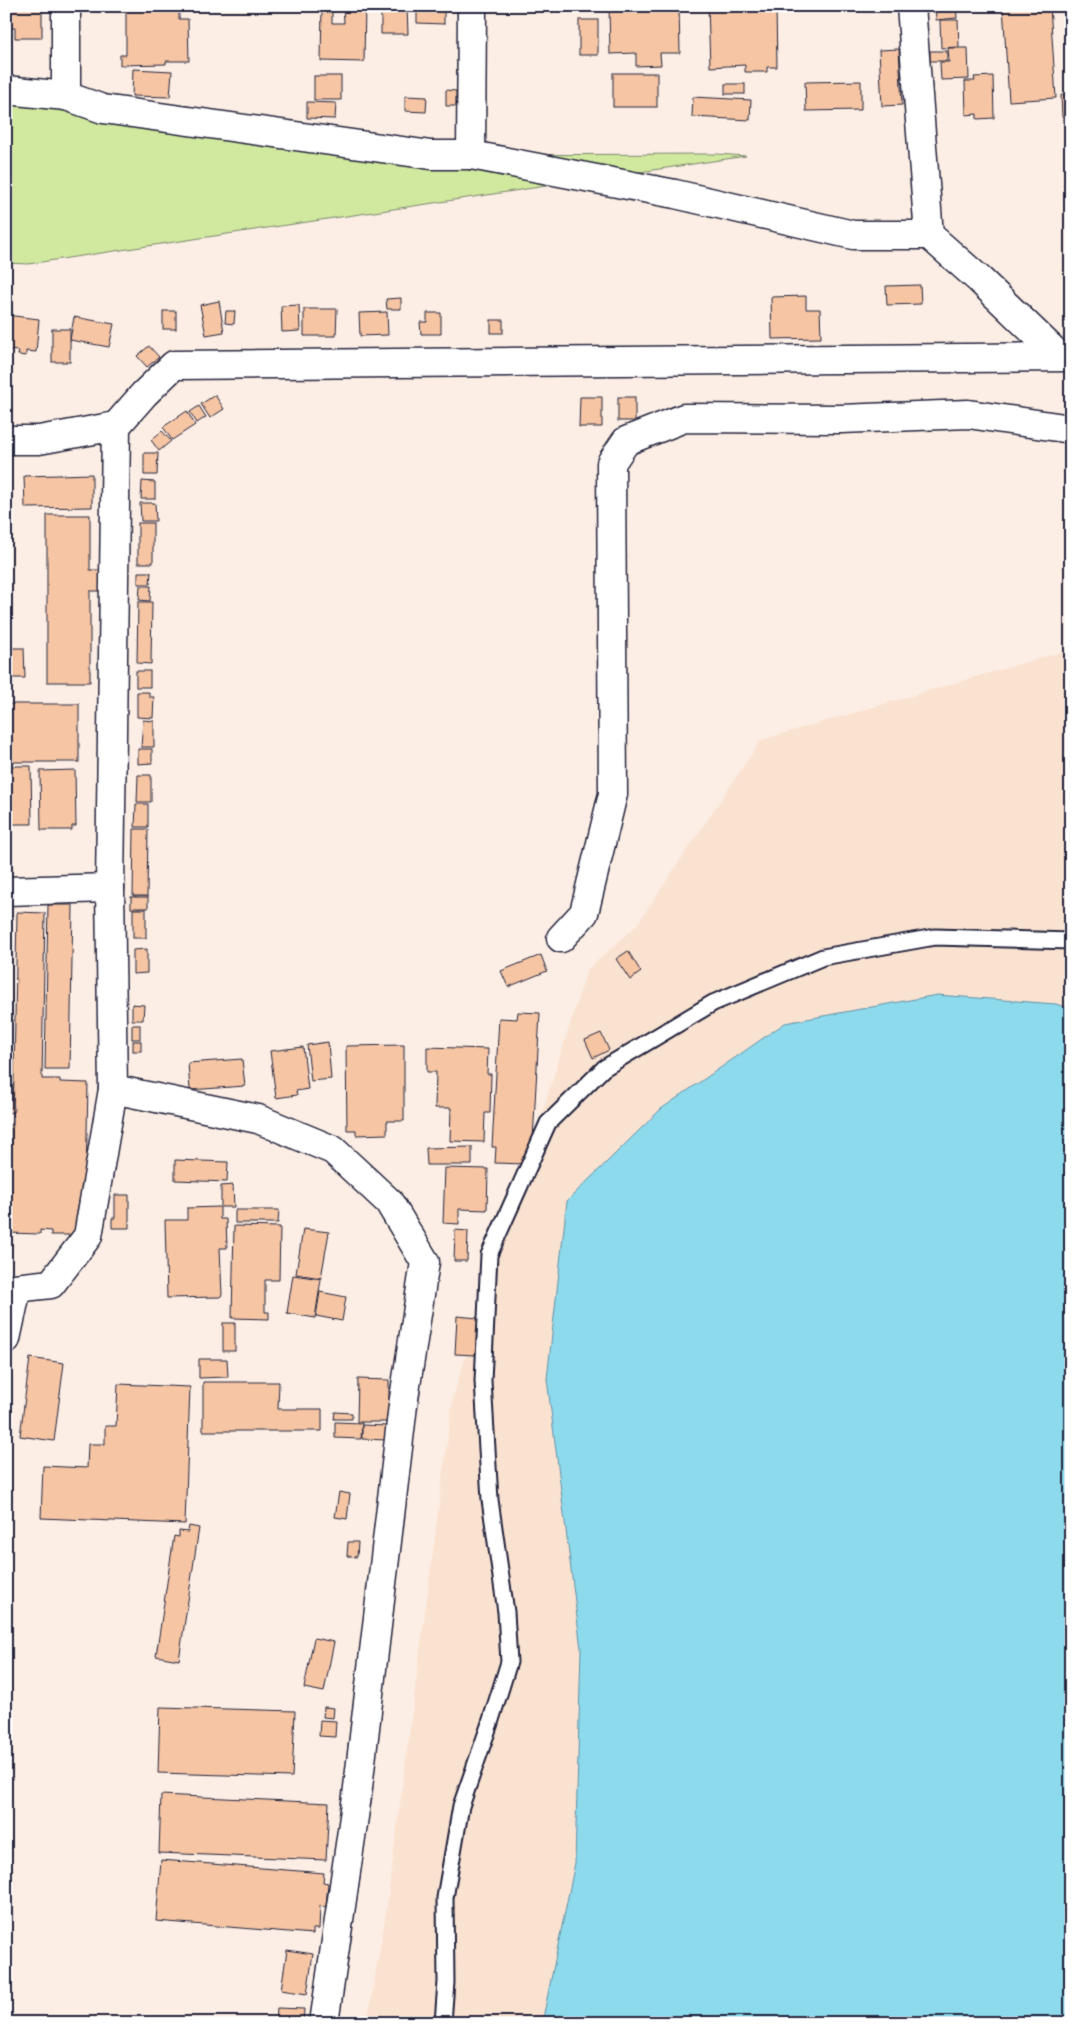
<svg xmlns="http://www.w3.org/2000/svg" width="1077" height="2029" font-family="Caveat,sans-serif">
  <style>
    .built { fill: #fae2d1 }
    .green { fill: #d1e99f; stroke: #7a866d }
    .water { fill: #8ddaec; stroke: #6290a5 }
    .building { fill: #f5c5a4; stroke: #22223b }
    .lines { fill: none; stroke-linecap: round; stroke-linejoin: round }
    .service-casing { stroke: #22223b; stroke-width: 19 }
    .minor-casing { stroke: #22223b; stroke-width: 31 }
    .tertiary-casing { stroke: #22223b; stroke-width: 31 }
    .service { stroke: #fff; stroke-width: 15 }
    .minor { stroke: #fff; stroke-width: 28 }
    .tertiary { stroke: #fff; stroke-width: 28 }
  </style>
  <rect width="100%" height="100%" fill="#fceee4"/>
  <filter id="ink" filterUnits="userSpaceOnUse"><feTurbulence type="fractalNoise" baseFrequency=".02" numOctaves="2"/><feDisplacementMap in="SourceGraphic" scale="10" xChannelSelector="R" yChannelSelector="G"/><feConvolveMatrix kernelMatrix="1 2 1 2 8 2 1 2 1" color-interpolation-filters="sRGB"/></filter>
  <g filter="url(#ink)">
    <path class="built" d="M1071,649V2023H367L386,1913L453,1397L587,970L636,926L761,740Z"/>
    <path class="green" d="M6,85L435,155L717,154L746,156L28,264L6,263Z"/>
    <path class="water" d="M937,995L1056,1004L1071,1009V2023H542L575,1863L581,1649L547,1379L567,1201L661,1109L785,1023Z"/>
    <g class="building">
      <path d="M6,6H42V38H15V28H6Z"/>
      <path d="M126,6H188L179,7V19H188L189,61H166V64L120,65V55H126Z"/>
      <path d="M322,6H332V23H344L343,6H365L364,62L321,61Z"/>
      <path d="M381,6H407L408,34H381Z"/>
      <path d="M417,6H444V24L417,23Z"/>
      <path d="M609,6H679L680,53H660L661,65L636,66V53L610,54Z"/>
      <path d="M708,6H776L777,67H767V72H745V65L710,67Z"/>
      <path d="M935,6H956L957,18L936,20Z"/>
      <path d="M959,6H982V9L959,11Z"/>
      <path d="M1003,6H1050L1056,98L1009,101Z"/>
      <path d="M1063,6H1071V35Z"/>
      <rect x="579" y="20" width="19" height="35"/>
      <path d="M940,20H958L959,47L941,48Z"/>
      <path d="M948,48H968L969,79L941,80L940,62H949Z"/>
      <path d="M899,49L902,105L882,106L879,50Z"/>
      <rect x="930" y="51" width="17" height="10"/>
      <path d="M133,69L172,71L170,97L132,96Z"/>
      <rect x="613" y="73" width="44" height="34"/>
      <rect x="314" y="76" width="27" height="24"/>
      <path d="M993,76L994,118L977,119V114L966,115L965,81H975L974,77Z"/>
      <path d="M861,81V110L806,111L805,82Z"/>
      <rect x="725" y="84" width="20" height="10"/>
      <path d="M446,90L456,91V106H446Z"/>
      <path d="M1071,94V116L1062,117L1061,95Z"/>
      <path d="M405,96L427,97L426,112L405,111Z"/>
      <path d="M693,97L751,100L750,120L692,117Z"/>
      <path d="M307,102L336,103L335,119L307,118Z"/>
      <path d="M920,285L921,304L887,305L886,286Z"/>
      <path d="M806,296V309H820L821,338L772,339L771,297Z"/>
      <path d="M401,298V309H387L386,299Z"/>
      <path d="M219,301L224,332L206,335L200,305Z"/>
      <path d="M299,305L300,331L282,332L281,306Z"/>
      <path d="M304,309H337L336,336H304Z"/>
      <rect x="163" y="311" width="13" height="18"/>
      <path d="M226,311H235L234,324L225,323Z"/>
      <path d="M387,312L388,335L360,336L359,313Z"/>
      <path d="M427,313H441V334H421L420,322H427Z"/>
      <path d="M6,315L39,319L36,352L26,351V356L18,355L19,351L6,350Z"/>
      <path d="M74,317L114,324L109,347L70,340Z"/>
      <rect x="491" y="320" width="12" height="13"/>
      <rect x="52" y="329" width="18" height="33"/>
      <path d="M149,346L159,357L147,367L137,356Z"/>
      <path d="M215,395L224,409L210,418L201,404Z"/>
      <path d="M580,397H602V427H579Z"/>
      <rect x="618" y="397" width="17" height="24"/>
      <path d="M199,406L206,417L197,423L190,412Z"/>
      <path d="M187,411L195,425L172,440L163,427Z"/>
      <path d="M162,431L171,441L159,451L151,440Z"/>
      <path d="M144,453H158L157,475H144Z"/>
      <path d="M92,474V507L25,508L24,476Z"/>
      <path d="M6,479H10V509H7L6,515Z"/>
      <path d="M142,481L155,482V499H141Z"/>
      <path d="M140,503H155L156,521H141Z"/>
      <path d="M47,515H90V570H100V591H90V682H47Z"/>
      <rect x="138" y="523" width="15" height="40"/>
      <path d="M138,572H151L150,584H138Z"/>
      <path d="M140,586H151L150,601L139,600Z"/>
      <path d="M138,602H152L151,664L137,663Z"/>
      <path d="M6,648H24L25,678H6Z"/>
      <rect x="136" y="671" width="14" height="16"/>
      <path d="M137,692H149V697H154L153,718L137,717Z"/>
      <rect x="6" y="704" width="73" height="58"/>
      <path d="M143,720L154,721V747H141Z"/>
      <path d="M138,749H152V763L138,764Z"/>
      <path d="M6,766H31L32,824H6Z"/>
      <path d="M75,770L76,826H72V830H41L40,771Z"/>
      <path d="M138,775H151V802H137Z"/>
      <path d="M136,804H148V827H135Z"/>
      <path d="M134,829H148L147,896H133Z"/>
      <rect x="131" y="897" width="17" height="11"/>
      <path d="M48,905H73L70,1069H45Z"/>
      <rect x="133" y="909" width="13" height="29"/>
      <path d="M17,912L45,913L42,1079H60V1082L88,1083L85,1235H51V1231L40,1230V1234L8,1233L10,1124L13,1125Z"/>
      <path d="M147,949V973L133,974V950Z"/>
      <path d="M628,951L641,972L630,980L616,959Z"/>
      <path d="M541,955L547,971L508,987L501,971Z"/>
      <path d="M132,1004L144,1005L143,1020H132Z"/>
      <path d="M518,1012L540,1013L532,1158L524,1157V1164L495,1163L496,1147H492L499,1018L517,1019Z"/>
      <rect x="132" y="1025" width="8" height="14"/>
      <path d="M601,1033L609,1050L593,1058L585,1040Z"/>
      <rect x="133" y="1041" width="8" height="10"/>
      <path d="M328,1042L331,1079L311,1081L307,1045Z"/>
      <path d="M404,1045V1121H387V1134L356,1135V1130H347L346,1046Z"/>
      <path d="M303,1047L308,1089L296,1091L297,1095L276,1098L270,1051Z"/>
      <path d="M427,1047L488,1049L487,1074H491L490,1113H485L484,1142L450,1141L451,1108H435L436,1072H427Z"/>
      <path d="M242,1059L245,1086L190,1090L188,1063Z"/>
      <path d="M6,1084H12L14,1112L6,1113Z"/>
      <path d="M472,1147V1165H427L426,1148Z"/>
      <path d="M175,1160L228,1162L227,1182L175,1180Z"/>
      <path d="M445,1168L488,1169L487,1210L459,1209V1224L443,1223Z"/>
      <path d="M233,1185L234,1207H221V1186Z"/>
      <path d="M115,1195H129V1228H112V1218H115Z"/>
      <path d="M220,1207V1219H226L227,1248H220L222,1295L220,1297L167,1298L165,1220H187V1208Z"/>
      <path d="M235,1210H279L278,1223H235Z"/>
      <path d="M234,1226L280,1227L279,1280H265V1312H269V1319L232,1318Z"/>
      <path d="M303,1229L329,1232L321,1278L296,1274Z"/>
      <path d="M455,1230L468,1231L467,1261H454Z"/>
      <path d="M293,1275L321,1279L315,1318L287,1313Z"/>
      <path d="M320,1292L346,1297L342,1321L316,1316Z"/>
      <path d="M457,1316L478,1318L475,1355L455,1354Z"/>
      <rect x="223" y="1323" width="12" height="28"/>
      <path d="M30,1358L64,1363L54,1441L20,1436Z"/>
      <path d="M199,1359H227L228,1377L199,1378Z"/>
      <path d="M358,1379L389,1380V1407H392L388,1422H357Z"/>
      <path d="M203,1382H279L278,1409H322V1431H203Z"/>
      <path d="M118,1384L190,1387L185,1524L41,1518L43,1466L87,1468L88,1444H105V1426H116Z"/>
      <path d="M335,1412L352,1413V1419H334Z"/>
      <path d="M335,1422L362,1423L361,1439L335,1438Z"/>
      <path d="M362,1425L387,1426V1440L362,1439Z"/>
      <path d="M339,1492L350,1494L347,1519L335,1517Z"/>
      <path d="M189,1526L199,1528L179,1660L156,1656L174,1536L179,1537V1531L188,1532Z"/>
      <path d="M348,1542H358L357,1557L347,1556Z"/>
      <path d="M314,1638L334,1642L324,1692L304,1688Z"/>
      <path d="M160,1707L295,1711L292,1777L158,1773Z"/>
      <path d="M324,1707L334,1708L333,1718L323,1717Z"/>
      <path d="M320,1720L336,1721L335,1737L319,1736Z"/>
      <path d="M161,1795L329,1803L326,1860L159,1853Z"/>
      <path d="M161,1860L324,1873L323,1882L328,1883L326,1907L320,1906L319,1929H313V1934L156,1921Z"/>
      <path d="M287,1950L313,1954L307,1994L281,1990Z"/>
      <path d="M277,2008L304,2009L303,2023H276Z"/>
    </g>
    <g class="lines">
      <g class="service-casing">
        <path id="service" d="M443,2023L446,1982L445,1898L461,1806L490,1723L509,1662L506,1612L490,1500L483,1381L489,1255L548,1123L604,1068L713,1003L823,957L935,937L1071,941"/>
      </g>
      <g class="minor-casing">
        <g id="minor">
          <path d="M66,6V96"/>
          <path d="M911,6L929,235"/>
          <path d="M6,90L66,96L103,109L431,155H471L675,194L853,235H929L980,280L1059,356"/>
          <path d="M471,155L472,6"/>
          <path d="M6,440H39L116,426L110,888L113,1089L88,1236L51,1284L6,1289"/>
          <path d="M6,891L110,888"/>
          <path d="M561,938L584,913L613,794L611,463L626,441L684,418L841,419L968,414L1071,429"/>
          <path d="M113,1089L258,1119L333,1150L389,1202L425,1262L403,1405L357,1796L324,2023"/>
          <path d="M6,1339L17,1288"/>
        </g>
      </g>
      <g class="tertiary-casing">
        <path id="tertiary" d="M116,426L144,394L174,365L1071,357"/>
      </g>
      <use href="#service" class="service"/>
      <use href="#minor" class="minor"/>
      <use href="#tertiary" class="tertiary"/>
    </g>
  </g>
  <rect width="1077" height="2029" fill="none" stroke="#fff" stroke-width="25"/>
  <rect x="12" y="12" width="1052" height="2004" fill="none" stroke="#22223b" stroke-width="2" filter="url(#ink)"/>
</svg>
